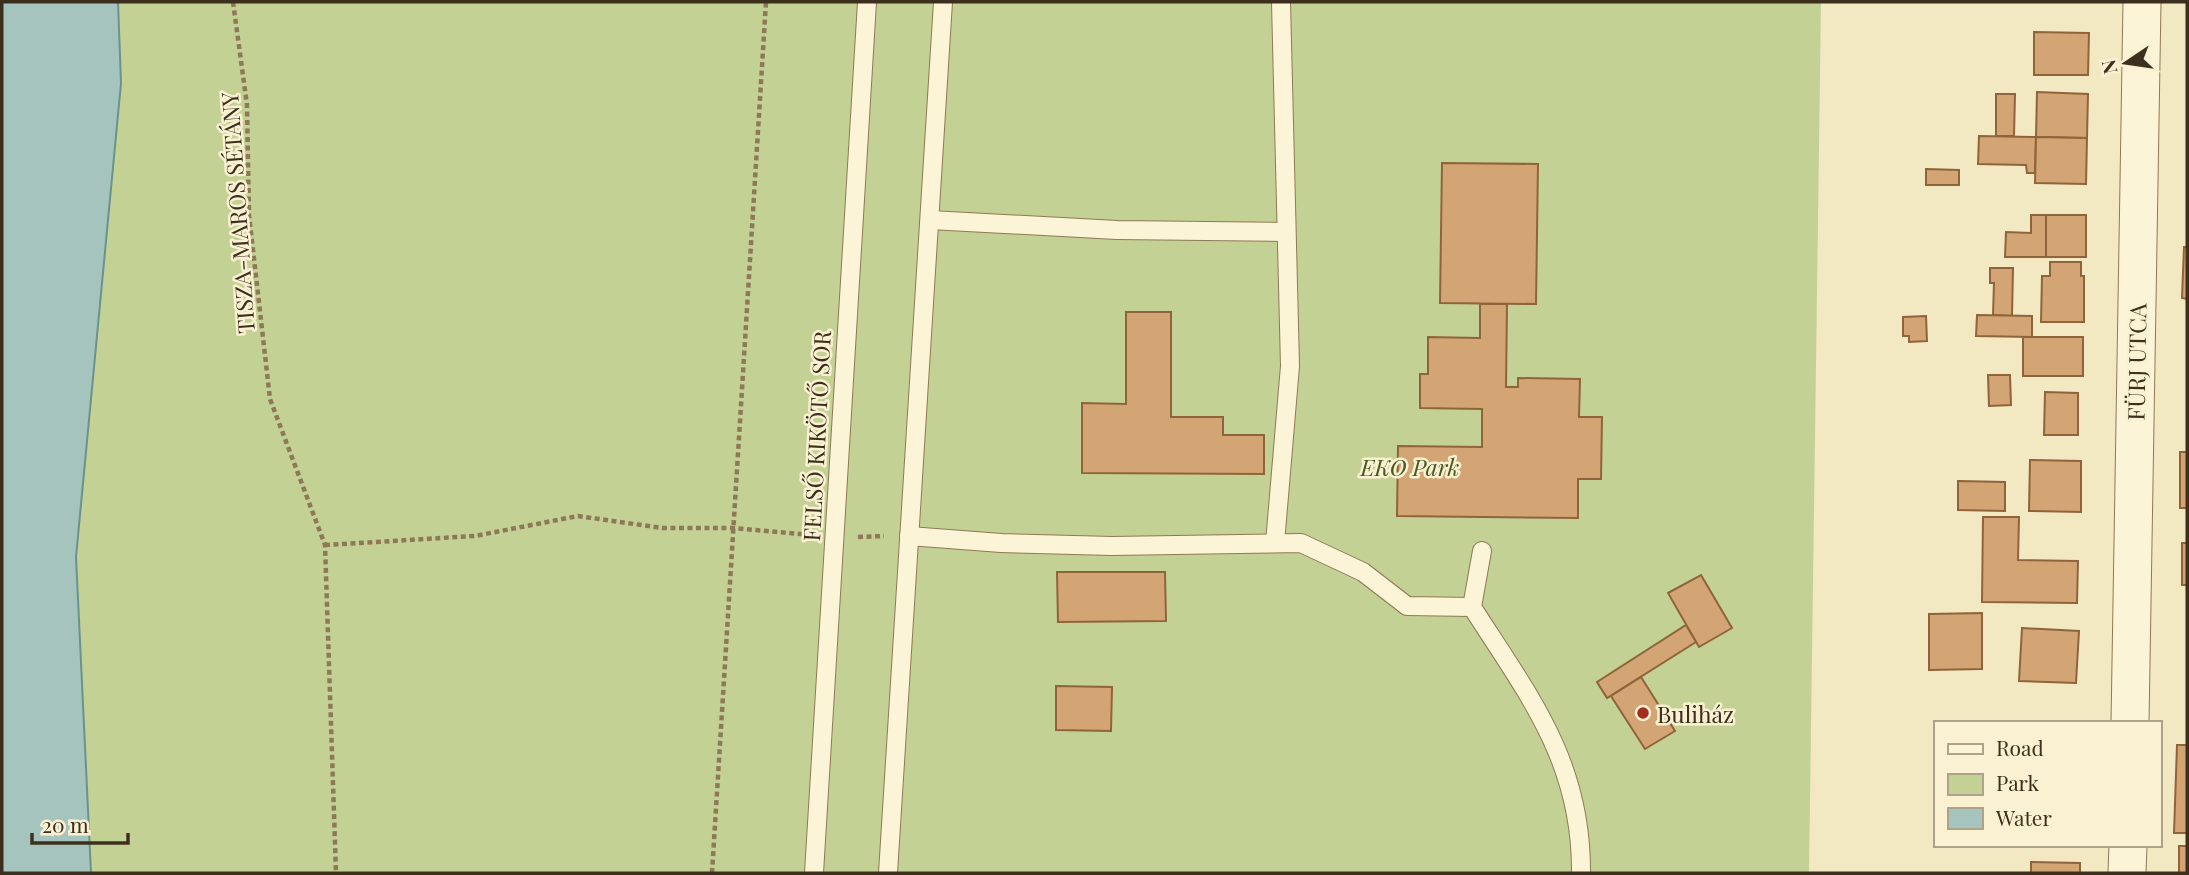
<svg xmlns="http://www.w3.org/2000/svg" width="2189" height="875" font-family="'Playfair Display',serif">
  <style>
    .green { fill: #c4d195 }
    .water { fill: #a5c4be; stroke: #6a938d; stroke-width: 2 }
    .building { fill: #d4a574; stroke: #8f643b; stroke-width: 2 }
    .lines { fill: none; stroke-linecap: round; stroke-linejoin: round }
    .lane-casing { stroke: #8e7957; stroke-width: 20 }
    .street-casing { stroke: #8e7957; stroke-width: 39 }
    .path { stroke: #8e7957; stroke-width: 4.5; stroke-dasharray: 5 3.5; stroke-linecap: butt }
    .lane { stroke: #fcf4d6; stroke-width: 18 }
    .street { stroke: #fcf4d6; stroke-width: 37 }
    .poi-dot { fill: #a22d21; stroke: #f9f1d2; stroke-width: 2.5 }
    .labels { text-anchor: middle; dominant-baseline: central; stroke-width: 5; stroke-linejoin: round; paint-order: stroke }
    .street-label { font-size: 23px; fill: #3c2f1d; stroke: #f9f1d2 }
    .park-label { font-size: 23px; font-style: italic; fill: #475a21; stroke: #f9f1d2 }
    .poi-label { font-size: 23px; fill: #3c2f1d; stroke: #f9f1d2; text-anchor: start }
  </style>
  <rect width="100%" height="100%" fill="#f2e8c2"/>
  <path class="green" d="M118,2H1821L1809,873H91L76,557L121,83Z"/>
  <path class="water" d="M2,2H118L121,83L76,557L91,873H2Z"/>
  <g class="building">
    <path d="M2034,32L2089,33L2088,75H2034Z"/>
    <path d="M2037,92L2088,94L2087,138L2036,137Z"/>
    <path d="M1996,94H2015L2014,136H1996Z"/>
    <path d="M1979,136L2036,137L2035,173H2027L2026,165L1978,164Z"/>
    <path d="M2036,137L2087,138L2086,184L2035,183Z"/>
    <path d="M1442,163L1538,164L1536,304L1440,303Z"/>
    <path d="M1926,169L1959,170V185H1926Z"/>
    <path d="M2031,215H2046V257H2005L2006,232L2031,233Z"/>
    <rect x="2046" y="215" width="40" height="42"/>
    <path d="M2184,247H2187V299L2182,298Z"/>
    <path d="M2050,262H2081V276H2084V322H2041L2042,276H2050Z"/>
    <path d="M1990,268H2013L2012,316L1993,315L1994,283H1990Z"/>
    <path d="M1480,304H1507L1506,387H1518V378L1580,379L1579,417H1602L1601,479H1578V518L1397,516L1398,446L1482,447V409L1420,408V374H1428V337L1480,338Z"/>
    <path d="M1126,312H1171V417H1223V435H1264V474L1082,473V403L1126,404Z"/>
    <path d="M1977,315L2032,316V337L1976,336Z"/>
    <path d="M1926,316L1927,341L1909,342V336H1903V317Z"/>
    <rect x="2023" y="337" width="60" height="39"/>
    <path d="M1988,375H2010L2011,405L1989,406Z"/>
    <path d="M2045,392L2078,393V435H2044Z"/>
    <rect x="2180" y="452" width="7" height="56"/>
    <path d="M2030,460L2081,461V512L2029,511Z"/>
    <path d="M1958,481L2005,482V511L1958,510Z"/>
    <path d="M1983,517H2019L2018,560L2078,561L2077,603L1982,602Z"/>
    <rect x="2182" y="543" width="5" height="42"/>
    <path d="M1057,572H1165L1166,621L1058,622Z"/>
    <path d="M1701,575L1732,628L1699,647L1668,593Z"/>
    <path d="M1982,613V669L1929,670V614Z"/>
    <path d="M1686,625L1696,642L1607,698L1597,682Z"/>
    <path d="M2022,628L2079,631L2076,683L2019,681Z"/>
    <path d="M1641,677L1675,731L1645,749L1611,696Z"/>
    <path d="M1056,686L1112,687L1111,731L1056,730Z"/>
    <path d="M2177,745H2187V833H2174Z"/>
    <rect x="2179" y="846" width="8" height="27"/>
    <path d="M2031,862L2080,863V873H2031Z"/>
  </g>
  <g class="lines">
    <g class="lane-casing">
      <g id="lane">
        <path d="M930,220L1117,230L1286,232"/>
        <path d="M909,536L1001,543L1112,546L1301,543L1363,572L1407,606L1472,607"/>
        <path d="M1275,543L1290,366L1281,2"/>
        <path d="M1482,551L1472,607C1529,696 1582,762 1581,873"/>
        <path d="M814,873L867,2"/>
        <path d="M888,873L943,2"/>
      </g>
    </g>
    <g class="street-casing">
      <g id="street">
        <path d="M2130,723L2142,2"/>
        <path d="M2127,873L2128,845"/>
      </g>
    </g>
    <g class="path">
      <path d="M233,2L247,105L249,215L270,399L325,545L336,873"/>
      <path d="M858,537L884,536"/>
      <path d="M325,545L475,536L578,516L662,528H733L811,535"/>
      <path d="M712,873L766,2"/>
    </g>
    <use href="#lane" class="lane"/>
    <use href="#street" class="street"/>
  </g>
  <circle class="poi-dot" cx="1643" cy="713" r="7"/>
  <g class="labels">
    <g class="street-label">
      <text transform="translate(237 213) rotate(-94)">TISZA-MAROS SÉTÁNY</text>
      <text transform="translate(2136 362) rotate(-89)">FÜRJ UTCA</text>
      <text transform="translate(816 436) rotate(-87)">FELSŐ KIKÖTŐ SOR</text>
    </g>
    <g class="park-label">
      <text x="1410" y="466">EKO Park</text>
    </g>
    <g class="poi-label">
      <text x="1657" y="713">Buliház</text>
    </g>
  </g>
  <rect width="2189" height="875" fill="none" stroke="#3c2f1d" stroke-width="7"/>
  <rect x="1934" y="721" width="228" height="126" fill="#f9f1d2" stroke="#ada38a" stroke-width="2"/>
  <rect x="1948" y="744" width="35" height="10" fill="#fcf4d6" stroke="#ada38a" stroke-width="2"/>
  <text x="1996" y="756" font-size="21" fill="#3c2f1d">Road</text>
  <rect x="1948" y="774" width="35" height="21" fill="#c4d195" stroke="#ada38a" stroke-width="2"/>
  <text x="1996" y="791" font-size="21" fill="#3c2f1d">Park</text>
  <rect x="1948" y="808" width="35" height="21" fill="#a5c4be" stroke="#ada38a" stroke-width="2"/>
  <text x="1996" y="826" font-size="21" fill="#3c2f1d">Water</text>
  <g transform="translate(2126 63) rotate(257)" stroke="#f9f1d2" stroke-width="5" paint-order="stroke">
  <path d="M0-5L12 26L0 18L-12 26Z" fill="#3c2f1d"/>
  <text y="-10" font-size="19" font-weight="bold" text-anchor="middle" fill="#3c2f1d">N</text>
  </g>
  <path d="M32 833v10h96v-10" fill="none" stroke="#3c2f1d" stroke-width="3.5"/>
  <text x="42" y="833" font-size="21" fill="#3c2f1d" stroke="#f9f1d2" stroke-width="5" paint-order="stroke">20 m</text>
</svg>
